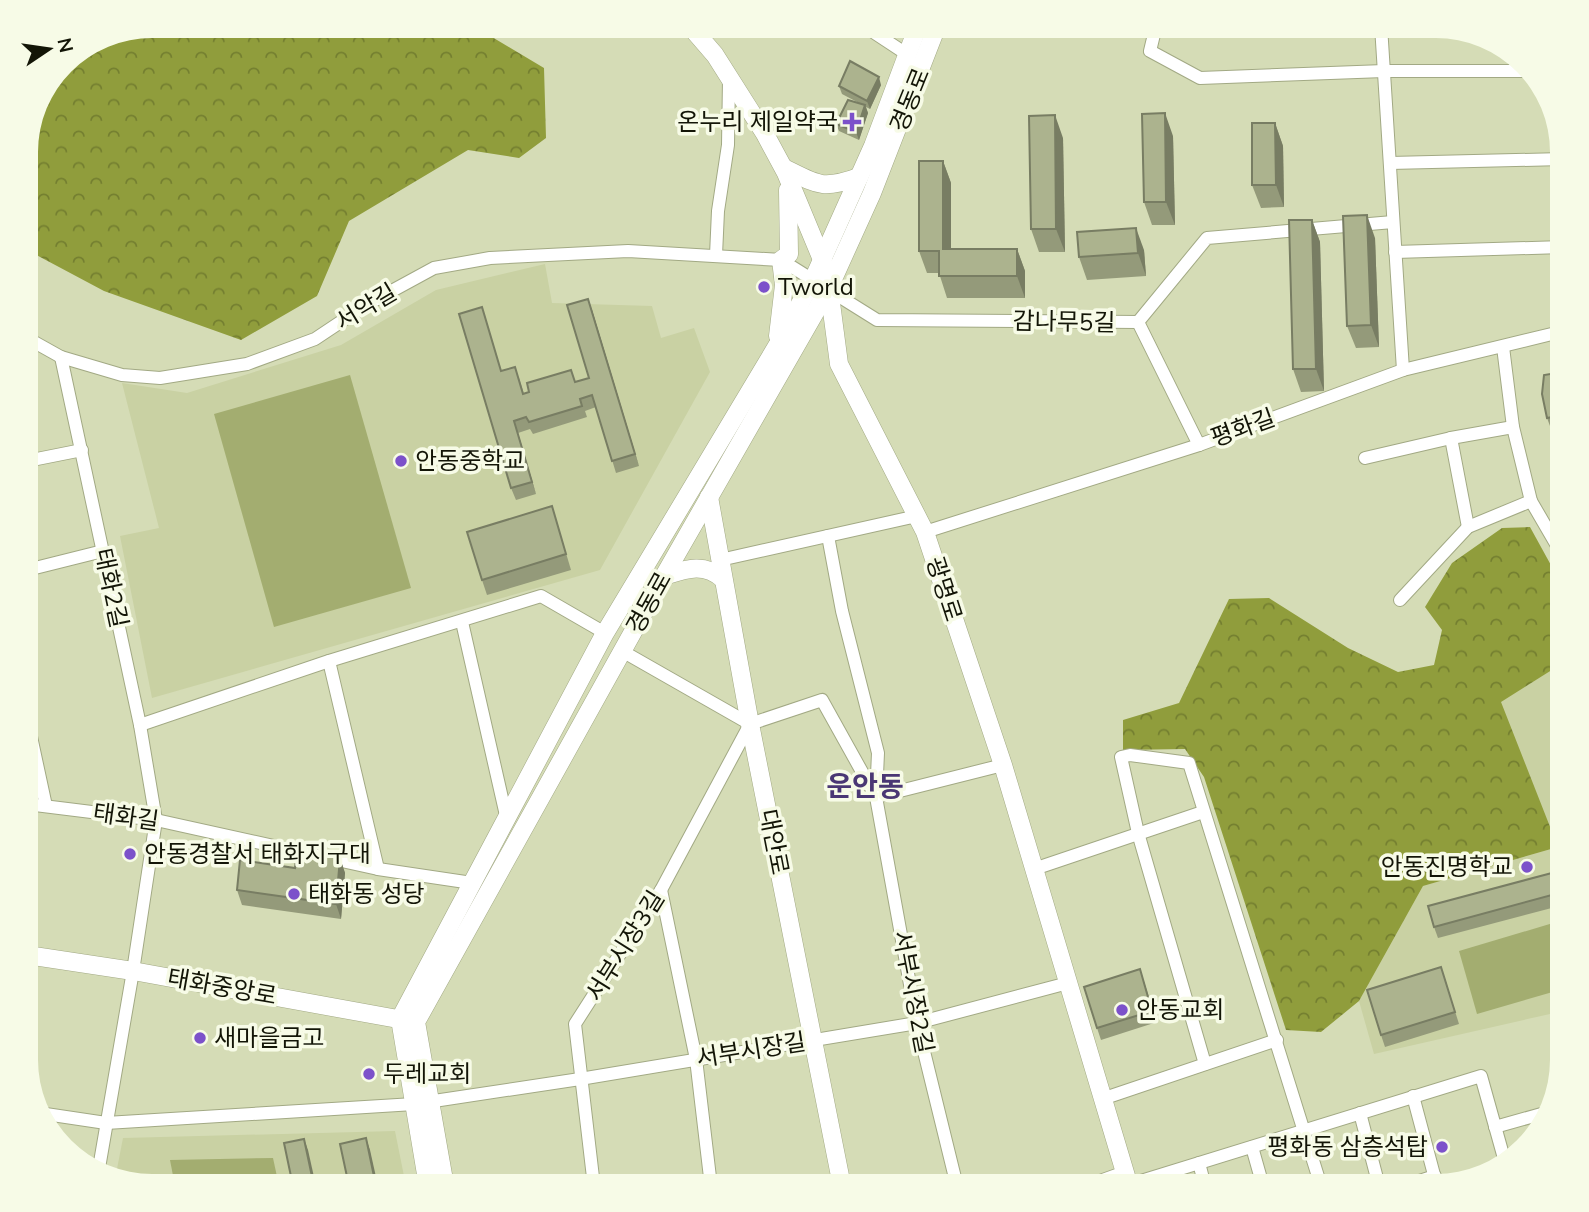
<svg xmlns="http://www.w3.org/2000/svg" width="1589" height="1212" font-family="'Nunito Sans','Noto Sans KR',sans-serif">
  <style>
    .built { fill: #c9d1a3 }
    .forest { fill: url(#forest-crowns) }
    .green { fill: #a3ad70 }
    .lines { fill: none; stroke-linecap: round; stroke-linejoin: round }
    .street-casing { stroke: #a2a984; stroke-width: 14 }
    .secondary-casing { stroke: #a2a984; stroke-width: 19 }
    .street { stroke: #fff; stroke-width: 12 }
    .secondary { stroke: #fff; stroke-width: 18 }
    .wall { fill: #949a7a }
    .shaded-wall { fill: #787d63 }
    .building { fill: #acb38e; stroke: #787d63; stroke-width: 2 }
    .poi-dot { fill: #7c51ca; stroke: #f7fbe7; stroke-width: 2.5 }
    .labels { text-anchor: middle; dominant-baseline: central; stroke-width: 7; stroke-linejoin: round; paint-order: stroke }
    .street-label { font-size: 24px; fill: #131507; stroke: #f7fbe7 }
    .poi-label { font-size: 24px; fill: #131507; stroke: #f7fbe7; text-anchor: start }
    .quarter-label { font-size: 28px; font-weight: bold; fill: #4a3774; stroke: #f7fbe7 }
  </style>
  <defs>
    <pattern id="forest-crowns" width="20" height="18" patternUnits="userSpaceOnUse" patternTransform="scale(1.75)"><rect width="20" height="18" fill="#909d3c"/><path d="M2 6a3 3 0 1 1 6 0M12 15a3 3 0 1 1 6 0" fill="none" stroke="#747f30"/></pattern>
  </defs>
  <rect width="100%" height="100%" fill="#d5dcb6"/>
  <g class="built">
    <path d="M545,264L552,303L652,306L661,338L694,328L710,372L600,570L152,698L120,536L159,528L122,383L187,393L341,345L436,290Z"/>
    <path d="M1563,663V1011L1374,1054L1359,1001L1423,886L1558,847L1500,702Z"/>
    <path d="M395,1131L406,1186H152L116,1174L123,1138Z"/>
  </g>
  <g class="forest">
    <path d="M152,26H227L492,37L544,68L546,138L519,158L468,150L349,221L317,296L241,340L104,291L27,250V143L39,96L69,58Z"/>
    <path d="M1530,527L1563,587V663L1501,702L1558,847L1423,886L1359,1001L1321,1032L1286,1030L1204,777L1185,749L1123,750V720L1179,703L1229,599L1269,598L1348,648L1398,672L1434,665L1442,630L1425,607L1452,563L1502,528Z"/>
  </g>
  <g class="green">
    <path d="M350,375L411,588L274,627L214,414Z"/>
    <path d="M1563,920V989L1477,1014L1459,951Z"/>
    <path d="M273,1158L279,1186H175L170,1160Z"/>
  </g>
  <g class="lines">
    <g class="street-casing">
      <g id="street">
        <path d="M864,26L908,55"/>
        <path d="M1156,26L1150,51L1200,78L1384,71H1529"/>
        <path d="M1381,26L1403,370"/>
        <path d="M1390,163L1563,159"/>
        <path d="M1395,252L1563,247"/>
        <path d="M716,255L718,211L728,145L729,79"/>
        <path d="M1138,322L1199,445"/>
        <path d="M27,338L61,357L122,375L160,378L247,364L315,339L366,305L434,268L490,258L628,251L781,260L877,320L1138,322L1207,238L1393,222"/>
        <path d="M1503,347L1513,427L1531,501"/>
        <path d="M61,357L140,725L156,820L133,971L99,1168"/>
        <path d="M1451,438L1468,527"/>
        <path d="M1365,458L1451,438L1513,427"/>
        <path d="M27,461L82,450"/>
        <path d="M925,532L1199,445L1403,370L1560,332L1563,334"/>
        <path d="M828,536L842,611L878,753L876,797L1003,765"/>
        <path d="M720,560L917,516"/>
        <path d="M27,570L103,551"/>
        <path d="M1400,600L1468,527L1531,501L1563,556"/>
        <path d="M462,622L507,820"/>
        <path d="M622,651L750,724"/>
        <path d="M329,661L378,869"/>
        <path d="M27,718L46,806"/>
        <path d="M750,724L822,700L876,797L917,1023L957,1186"/>
        <path d="M140,725L329,661L541,596L605,633"/>
        <path d="M27,804L156,820L378,869L472,883"/>
        <path d="M1034,869L1203,812"/>
        <path d="M661,890L696,1059L711,1186"/>
        <path d="M1205,1064L1138,833L1121,757L1130,755L1189,763L1321,1186"/>
        <path d="M1413,1096L1437,1186"/>
        <path d="M1102,1099L1277,1040"/>
        <path d="M39,1113L106,1123L414,1104L580,1079L917,1023L1068,983"/>
        <path d="M1360,1113L1379,1186"/>
        <path d="M1495,1127L1545,1113"/>
        <path d="M1252,1147L1263,1186"/>
        <path d="M1199,1163L1205,1186"/>
        <path d="M1128,1185L1481,1076L1505,1162"/>
        <path d="M594,1186L575,1024L661,890L750,724"/>
        <path d="M1086,1186L1125,1172"/>
        <path d="M1404,1186L1435,1176"/>
      </g>
    </g>
    <g class="secondary-casing">
      <g id="secondary">
        <path d="M690,26L715,55L765,134L786,173L823,262L829,288L839,364L925,532L1003,765L1129,1186"/>
        <path d="M784,168C818,185 822,190 859,177"/>
        <path d="M778,336L784,285L781,260L789,254L788,190"/>
        <path d="M709,497L750,724L842,1186"/>
        <path d="M664,576C686,569 704,562 723,579"/>
        <path d="M27,955L133,971L409,1021"/>
        <path d="M428,1186L400,1019L605,633L777,346L813,280L873,146L918,26"/>
        <path d="M445,1186L416,1022L664,576L829,288L872,193L937,26"/>
      </g>
    </g>
    <use href="#street" class="street"/>
    <use href="#secondary" class="secondary"/>
  </g>
  <g class="wall">
    <path d="M881,85L870,109L866,107L868,113L859,140L839,131L836,124L859,103L842,94L839,86Z"/>
    <path d="M1275,123L1283,146L1284,207L1261,208L1252,185Z"/>
    <path d="M1173,136L1175,225H1152L1144,202Z"/>
    <path d="M1063,138L1065,252H1039L1031,229Z"/>
    <path d="M943,161L951,183V249H1017L1025,271V298H947L939,273H927L919,251Z"/>
    <path d="M1312,220L1320,242L1324,391L1301,392L1293,369Z"/>
    <path d="M1375,238L1379,347L1356,348L1347,326Z"/>
    <path d="M1144,250L1146,276L1087,280L1079,257Z"/>
    <path d="M482,307L501,371L519,378L524,394L589,378L592,310L639,466L616,473L596,407L585,411L587,417L533,434L530,429L518,433L536,494L516,500L511,488Z"/>
    <path d="M1563,372V432L1553,434L1547,418Z"/>
    <path d="M552,506L571,570L487,595L482,580Z"/>
    <path d="M340,858L345,873L341,919L242,905L237,890L295,868Z"/>
    <path d="M1563,870V905L1438,938L1434,927Z"/>
    <path d="M1140,969L1157,1022L1101,1040L1097,1028Z"/>
    <path d="M1445,979L1459,1024L1385,1047L1381,1035Z"/>
  </g>
  <g class="shaded-wall">
    <path d="M879,77L881,85L870,109L867,101Z"/>
    <path d="M865,105L868,113L859,140L856,132Z"/>
    <path d="M1165,113L1173,136L1175,225L1166,202Z"/>
    <path d="M1055,115L1063,138L1065,252L1056,229Z"/>
    <path d="M1275,123L1283,146L1284,207L1276,185Z"/>
    <path d="M943,161L951,183V271L943,249Z"/>
    <path d="M1367,215L1375,238L1379,347L1371,325Z"/>
    <path d="M1312,220L1320,242L1324,391L1316,369Z"/>
    <path d="M1136,228L1144,250L1146,276L1138,253Z"/>
    <path d="M1017,249L1025,271V298L1017,276Z"/>
    <path d="M588,299L592,310L639,466L635,454Z"/>
    <path d="M514,421L518,433L536,494L532,482Z"/>
    <path d="M340,858L345,873L341,919L336,904Z"/>
    <path d="M366,1138L370,1150L378,1186H376Z"/>
    <path d="M304,1139L308,1150L316,1186H314Z"/>
  </g>
  <g class="building">
    <path d="M850,61L879,77L867,101L839,86Z"/>
    <path d="M848,100L865,105L856,132L836,124Z"/>
    <path d="M1165,113L1166,202H1144L1142,114Z"/>
    <path d="M1055,115L1056,229H1031L1029,116Z"/>
    <path d="M1252,123H1275L1276,185H1252Z"/>
    <path d="M919,161H943V249H1017V276H939V251H919Z"/>
    <path d="M1367,215L1371,325L1347,326L1343,216Z"/>
    <path d="M1289,220H1312L1316,369H1293Z"/>
    <path d="M1136,228L1138,253L1079,257L1077,232Z"/>
    <path d="M588,299L635,454L612,461L592,395L580,399L582,406L529,422L526,417L514,421L532,482L511,488L459,314L482,307L501,371L515,367L523,394L529,392L527,383L571,370L575,382L589,378L567,305Z"/>
    <path d="M1563,372V415L1547,418L1542,394L1544,375Z"/>
    <path d="M552,506L566,554L482,580L467,532Z"/>
    <path d="M297,852L340,858L336,904L237,890L240,860L295,868Z"/>
    <path d="M1563,870V892L1434,927L1428,906Z"/>
    <path d="M1441,967L1455,1012L1381,1035L1367,990Z"/>
    <path d="M1140,969L1152,1011L1097,1028L1084,987Z"/>
    <path d="M366,1138L376,1186H349L340,1144Z"/>
    <path d="M304,1139L314,1186H293L284,1143Z"/>
  </g>
  <g class="poi-dot">
    <path d="M848.5 111.5h7v7h7v7h-7v7h-7v-7h-7v-7h7z"/>
    <circle cx="764" cy="287" r="7"/>
    <circle cx="401" cy="461" r="7"/>
    <circle cx="130" cy="854" r="7"/>
    <circle cx="1527" cy="867" r="7"/>
    <circle cx="294" cy="894" r="7"/>
    <circle cx="1122" cy="1010" r="7"/>
    <circle cx="200" cy="1038" r="7"/>
    <circle cx="369" cy="1074" r="7"/>
    <circle cx="1442" cy="1147" r="7"/>
  </g>
  <g class="labels">
    <g class="street-label">
      <text transform="translate(910 100) rotate(-68)">경동로</text>
      <text transform="translate(366 307) rotate(-31)">서악길</text>
      <text transform="translate(1064 322) rotate(1)">감나무5길</text>
      <text transform="translate(1243 428) rotate(-20)">평화길</text>
      <text transform="translate(111 588) rotate(78)">태화2길</text>
      <text transform="translate(944 589) rotate(72)">광명로</text>
      <text transform="translate(649 603) rotate(-61)">경동로</text>
      <text transform="translate(126 817) rotate(8)">태화길</text>
      <text transform="translate(774 842) rotate(79)">대안로</text>
      <text transform="translate(625 946) rotate(-58)">서부시장3길</text>
      <text transform="translate(222 987) rotate(10)">태화중앙로</text>
      <text transform="translate(913 992) rotate(79)">서부시장2길</text>
      <text transform="translate(751 1050) rotate(-9)">서부시장길</text>
    </g>
    <g class="poi-label">
      <text x="838" y="122" text-anchor="end">온누리 제일약국</text>
      <text x="778" y="287">Tworld</text>
      <text x="415" y="461">안동중학교</text>
      <text x="144" y="854">안동경찰서 태화지구대</text>
      <text x="1513" y="867" text-anchor="end">안동진명학교</text>
      <text x="308" y="894">태화동 성당</text>
      <text x="1136" y="1010">안동교회</text>
      <text x="214" y="1038">새마을금고</text>
      <text x="383" y="1074">두레교회</text>
      <text x="1428" y="1147" text-anchor="end">평화동 삼층석탑</text>
    </g>
    <g class="quarter-label">
      <text x="865" y="787">운안동</text>
    </g>
  </g>
  <path d="M0 0H1589V1212H0ZM152 38H1436A114 114 0 0 1 1550 152V1060A114 114 0 0 1 1436 1174H152A114 114 0 0 1 38 1060V152A114 114 0 0 1 152 38Z" fill="#f7fbe7" fill-rule="evenodd"/>
  <g transform="translate(49 49) rotate(77)" stroke="#f7fbe7" stroke-width="5" paint-order="stroke">
  <path d="M0-5L12 26L0 18L-12 26Z" fill="#131507"/>
  <text y="-10" font-size="19" font-weight="bold" text-anchor="middle" fill="#131507">N</text>
  </g>
</svg>
